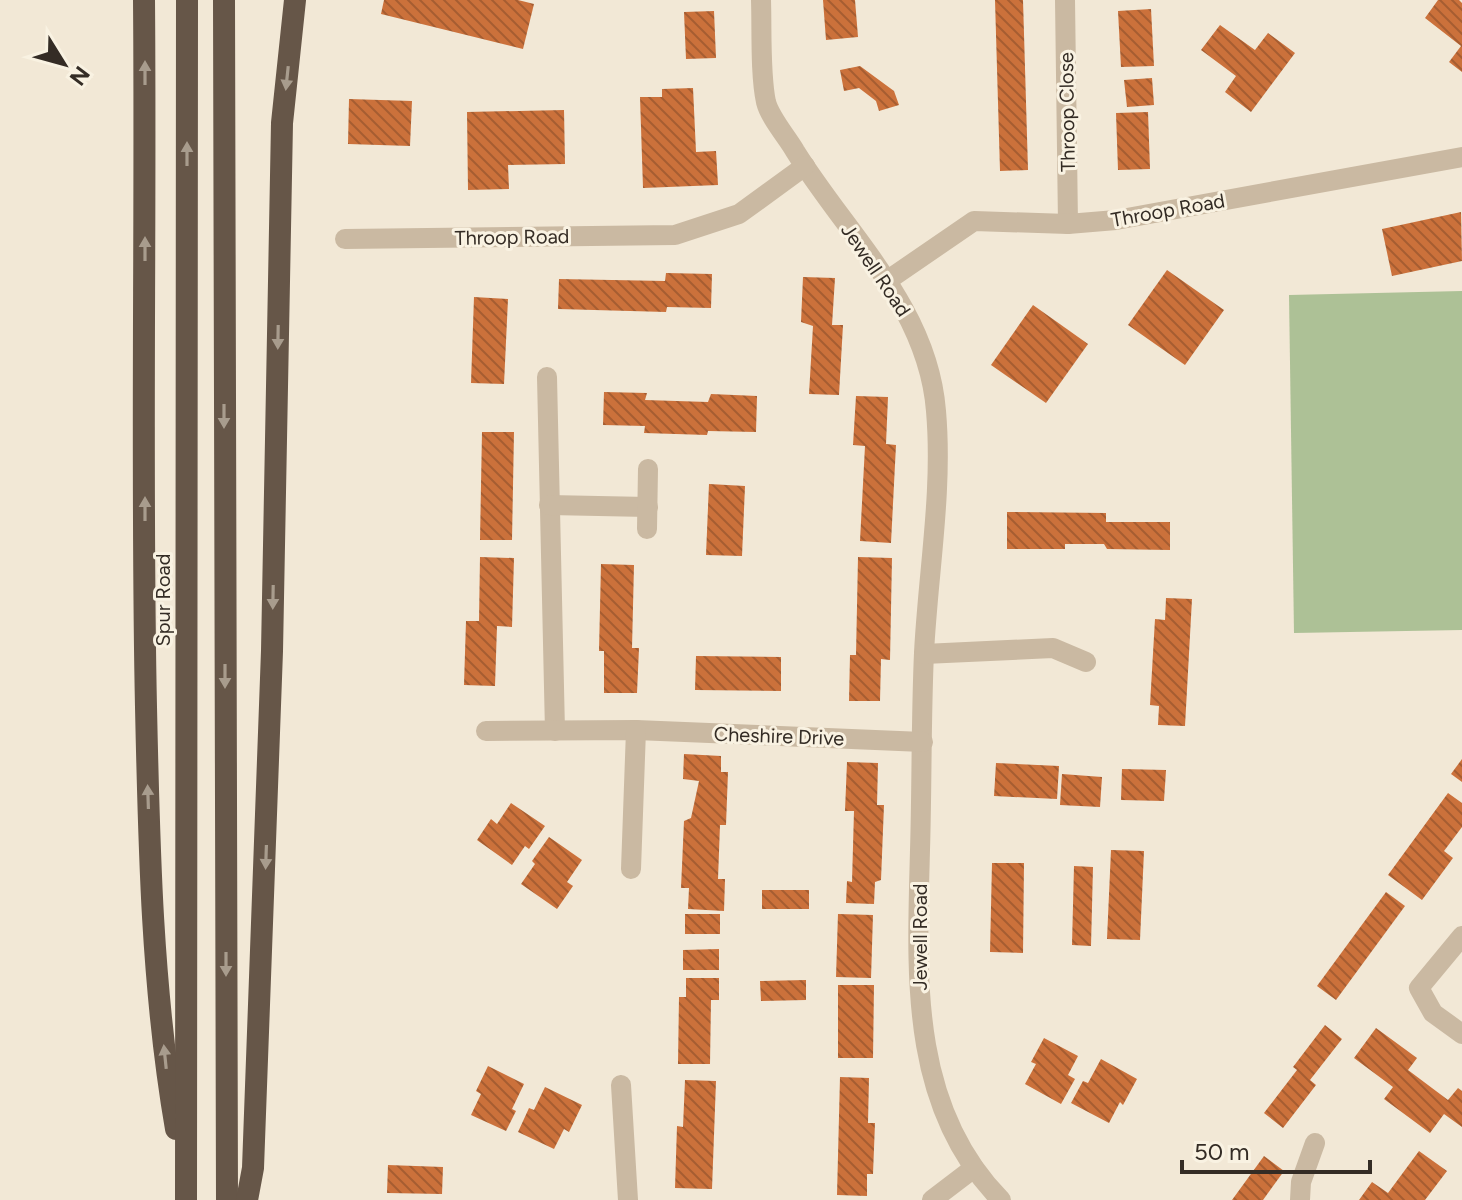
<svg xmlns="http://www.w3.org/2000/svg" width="1462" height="1200" font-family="Figtree,sans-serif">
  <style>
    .green { fill: #adc196 }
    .building { fill: url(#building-back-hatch) }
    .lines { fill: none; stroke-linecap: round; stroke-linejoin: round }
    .minor { stroke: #cab9a2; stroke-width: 20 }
    .trunk { stroke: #665648; stroke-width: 22 }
    .oneway { fill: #a89c8d }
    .labels { text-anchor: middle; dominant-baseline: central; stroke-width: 6; stroke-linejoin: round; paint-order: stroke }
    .street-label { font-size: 20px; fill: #342c25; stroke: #f9f2e2 }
  </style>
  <defs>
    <pattern id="building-back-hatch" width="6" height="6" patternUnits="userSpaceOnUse" patternTransform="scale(2)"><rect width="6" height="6" fill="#cb713b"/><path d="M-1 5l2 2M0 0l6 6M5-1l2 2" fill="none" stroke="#a65d31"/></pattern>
  </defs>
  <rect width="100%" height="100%" fill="#f2e8d6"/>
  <path class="green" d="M1462,291V630L1294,633L1289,295Z"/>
  <g class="building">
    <path d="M384,0H518L534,4L523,49L381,14Z"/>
    <path d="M823,0H855L858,37L826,40Z"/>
    <path d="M995,0H1023L1028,170L1000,171Z"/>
    <path d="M1438,0H1459L1462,3V72L1449,62L1461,46L1425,18Z"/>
    <path d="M1151,9L1154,66L1121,67L1118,11Z"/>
    <path d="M714,11L716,58L686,59L684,12Z"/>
    <path d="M1220,25L1255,50L1268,33L1295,53L1251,112L1225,92L1236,76L1201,50Z"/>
    <path d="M860,66L894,91L899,105L879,111L876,101L859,88L844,91L840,70Z"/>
    <path d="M1152,78L1154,105L1127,107L1124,80Z"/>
    <path d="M693,88L696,152L716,151L718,185L643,188L640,97H662V89Z"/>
    <path d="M349,99L412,101L410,146L348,144Z"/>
    <path d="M564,110L565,164L508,165L509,189L468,190L467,112Z"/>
    <path d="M1148,112L1150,169L1118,170L1116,113Z"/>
    <path d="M1461,212L1462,261L1392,276L1382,229Z"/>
    <path d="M1167,270L1224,310L1185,365L1128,325Z"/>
    <path d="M666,273L712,274L711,308L667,307L666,312L558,309L559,279L665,281Z"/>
    <path d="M803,277L835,278L832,325H843L839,395L809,394L813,326L801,322Z"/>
    <path d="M474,297L508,299L504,384L471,383Z"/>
    <path d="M1033,305L1088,344L1046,403L991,365Z"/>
    <path d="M604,392L647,393L645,400L708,402L711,394L757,396L756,432L708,431L707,435L644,433L645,426L603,425Z"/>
    <path d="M856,396L888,397L886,444L896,445L891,543L860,541L865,446L853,445Z"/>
    <path d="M482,432H514L512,540H480Z"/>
    <path d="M709,484L745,486L742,556L706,555Z"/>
    <path d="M1007,512L1106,513V522H1170V550L1107,549L1104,544H1065V549H1007Z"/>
    <path d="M480,557L514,558L512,627L497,626L495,686L464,685L466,621H479Z"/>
    <path d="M858,557L892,558L890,660L881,659L880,701H849L850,655H856Z"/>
    <path d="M601,564L634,565L632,648H639L637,693H604V651H599Z"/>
    <path d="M1166,598L1192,599L1185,726L1158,725L1159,706L1150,705L1155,619L1165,620Z"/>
    <path d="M696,656L781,657V691L695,690Z"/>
    <path d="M684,754L721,756V772H728L726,825H720L718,879H725L724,911L688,909L689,888H681L684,821L691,818L699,781L683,779Z"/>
    <path d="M1462,759V782L1451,774Z"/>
    <path d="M847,762L878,763L877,805H884L881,880L875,882L874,904L846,903L847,881L852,882L854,811H845Z"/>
    <path d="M996,763L1059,766L1057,799L994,796Z"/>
    <path d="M1122,769L1166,770L1164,801L1121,800Z"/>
    <path d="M1062,774L1102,777L1100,807L1060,805Z"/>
    <path d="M1448,793L1462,803V827L1444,851L1453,858L1422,900L1388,875Z"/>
    <path d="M511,803L545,826L529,849L525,846L512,865L477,840L491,819L497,824Z"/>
    <path d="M549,837L582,860L567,882L573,886L557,909L521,884L535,864L532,861Z"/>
    <path d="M1111,850L1144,851L1140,940L1107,939Z"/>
    <path d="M992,863H1024L1023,953L990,952Z"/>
    <path d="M1074,866L1093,867L1091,946L1072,945Z"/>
    <rect x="762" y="890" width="47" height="19"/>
    <path d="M1386,892L1405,906L1336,1000L1317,986Z"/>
    <rect x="685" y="914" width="35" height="20"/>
    <path d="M838,914L873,915L871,978L836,977Z"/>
    <path d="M719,949V970H683V950Z"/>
    <path d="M686,978H719V1000H711L710,1064H678L679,997H686Z"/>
    <path d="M806,980V1000L761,1001L760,981Z"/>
    <path d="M838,985H874L873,1058H838Z"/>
    <path d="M1325,1025L1342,1039L1310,1080L1316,1085L1283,1128L1264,1113L1297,1070L1293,1067Z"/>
    <path d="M1376,1028L1417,1058L1408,1070L1448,1100L1458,1088L1462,1091V1127L1444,1114L1430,1133L1384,1099L1393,1087L1354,1058Z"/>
    <path d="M1044,1038L1078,1056L1068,1075L1075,1079L1061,1104L1025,1084L1036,1064L1031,1062Z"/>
    <path d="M1101,1059L1137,1079L1123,1105L1120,1102L1109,1123L1071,1103L1083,1081L1088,1083Z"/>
    <path d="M488,1066L524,1084L512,1109L516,1111L506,1131L471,1115L481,1094L476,1091Z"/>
    <path d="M840,1077L869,1078L868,1123H875L873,1174H867V1196L837,1195Z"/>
    <path d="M685,1080L716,1081L712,1189L675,1188L677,1126L683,1127Z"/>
    <path d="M545,1087L582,1105L569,1132L564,1129L554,1149L518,1132L529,1108L534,1110Z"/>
    <path d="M1419,1151L1447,1171L1425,1200H1359L1372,1182L1388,1193Z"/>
    <path d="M1264,1156L1284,1171L1263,1200H1232Z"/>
    <path d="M388,1165L443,1167L442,1194L387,1193Z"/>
  </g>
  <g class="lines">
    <g class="minor">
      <path d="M761,0C762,29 760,74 766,102C770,118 787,137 795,151C847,235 928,307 936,411C943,491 928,573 924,653C921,718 922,785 920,850C917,972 908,1106 1001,1200"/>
      <path d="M1065,0L1068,224"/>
      <path d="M345,239L675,235L739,214L805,166"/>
      <path d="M888,280L974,221L1068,224L1116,220L1462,157"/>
      <path d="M547,377L555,731"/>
      <path d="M549,505L648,507"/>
      <path d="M647,529L648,469"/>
      <path d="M924,654L1053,648L1086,662"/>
      <path d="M486,731L636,730L923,742"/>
      <path d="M631,869L636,730"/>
      <path d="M1462,936L1419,988L1433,1013L1462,1034"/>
      <path d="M621,1085L628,1200"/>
      <path d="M932,1200L974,1168"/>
      <path d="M1300,1200L1301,1182L1315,1143"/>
    </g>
    <g class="trunk">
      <path d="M144,0C146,236 141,472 146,707C149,848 152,990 176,1129"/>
      <path d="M224,0L227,1200"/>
      <path d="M186,1200L187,0"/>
      <path d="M247,1200L253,1168L272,651L282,123L295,0"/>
    </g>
  </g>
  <defs><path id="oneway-solid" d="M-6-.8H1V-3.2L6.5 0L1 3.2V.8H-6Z" transform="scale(2)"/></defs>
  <g class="oneway">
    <use href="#oneway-solid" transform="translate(145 73) rotate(-90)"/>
    <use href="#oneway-solid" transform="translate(287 78) rotate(96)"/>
    <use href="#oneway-solid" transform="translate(187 154) rotate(-90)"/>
    <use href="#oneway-solid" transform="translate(145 249) rotate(-90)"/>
    <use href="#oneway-solid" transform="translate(278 337) rotate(91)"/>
    <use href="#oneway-solid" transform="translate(224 416) rotate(90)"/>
    <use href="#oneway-solid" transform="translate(145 509) rotate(-90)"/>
    <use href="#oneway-solid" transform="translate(273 597) rotate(91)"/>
    <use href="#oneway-solid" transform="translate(225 676) rotate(90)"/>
    <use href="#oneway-solid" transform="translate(148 797) rotate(-92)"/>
    <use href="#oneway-solid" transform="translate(266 857) rotate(92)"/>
    <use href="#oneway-solid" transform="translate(226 964) rotate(90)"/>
    <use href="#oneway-solid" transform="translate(165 1057) rotate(-96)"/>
  </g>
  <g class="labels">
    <g class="street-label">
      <text transform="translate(1067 112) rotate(-91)">Throop Close</text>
      <text transform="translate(1168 210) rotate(-10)">Throop Road</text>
      <text transform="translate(512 237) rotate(-1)">Throop Road</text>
      <text transform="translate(876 270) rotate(56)">Jewell Road</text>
      <text transform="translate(163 600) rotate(-90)">Spur Road</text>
      <text transform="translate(779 736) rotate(2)">Cheshire Drive</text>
      <text transform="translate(920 937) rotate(-90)">Jewell Road</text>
    </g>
  </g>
  <g transform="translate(64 64) rotate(127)" stroke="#f9f2e2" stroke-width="6" paint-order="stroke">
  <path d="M0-6L14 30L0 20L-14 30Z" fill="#342c25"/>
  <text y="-12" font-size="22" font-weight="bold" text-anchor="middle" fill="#342c25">N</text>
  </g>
  <path d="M1182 1160v12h188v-12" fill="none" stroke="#342c25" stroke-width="4"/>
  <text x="1194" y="1160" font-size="24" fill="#342c25" stroke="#f9f2e2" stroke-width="6" paint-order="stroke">50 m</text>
</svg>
